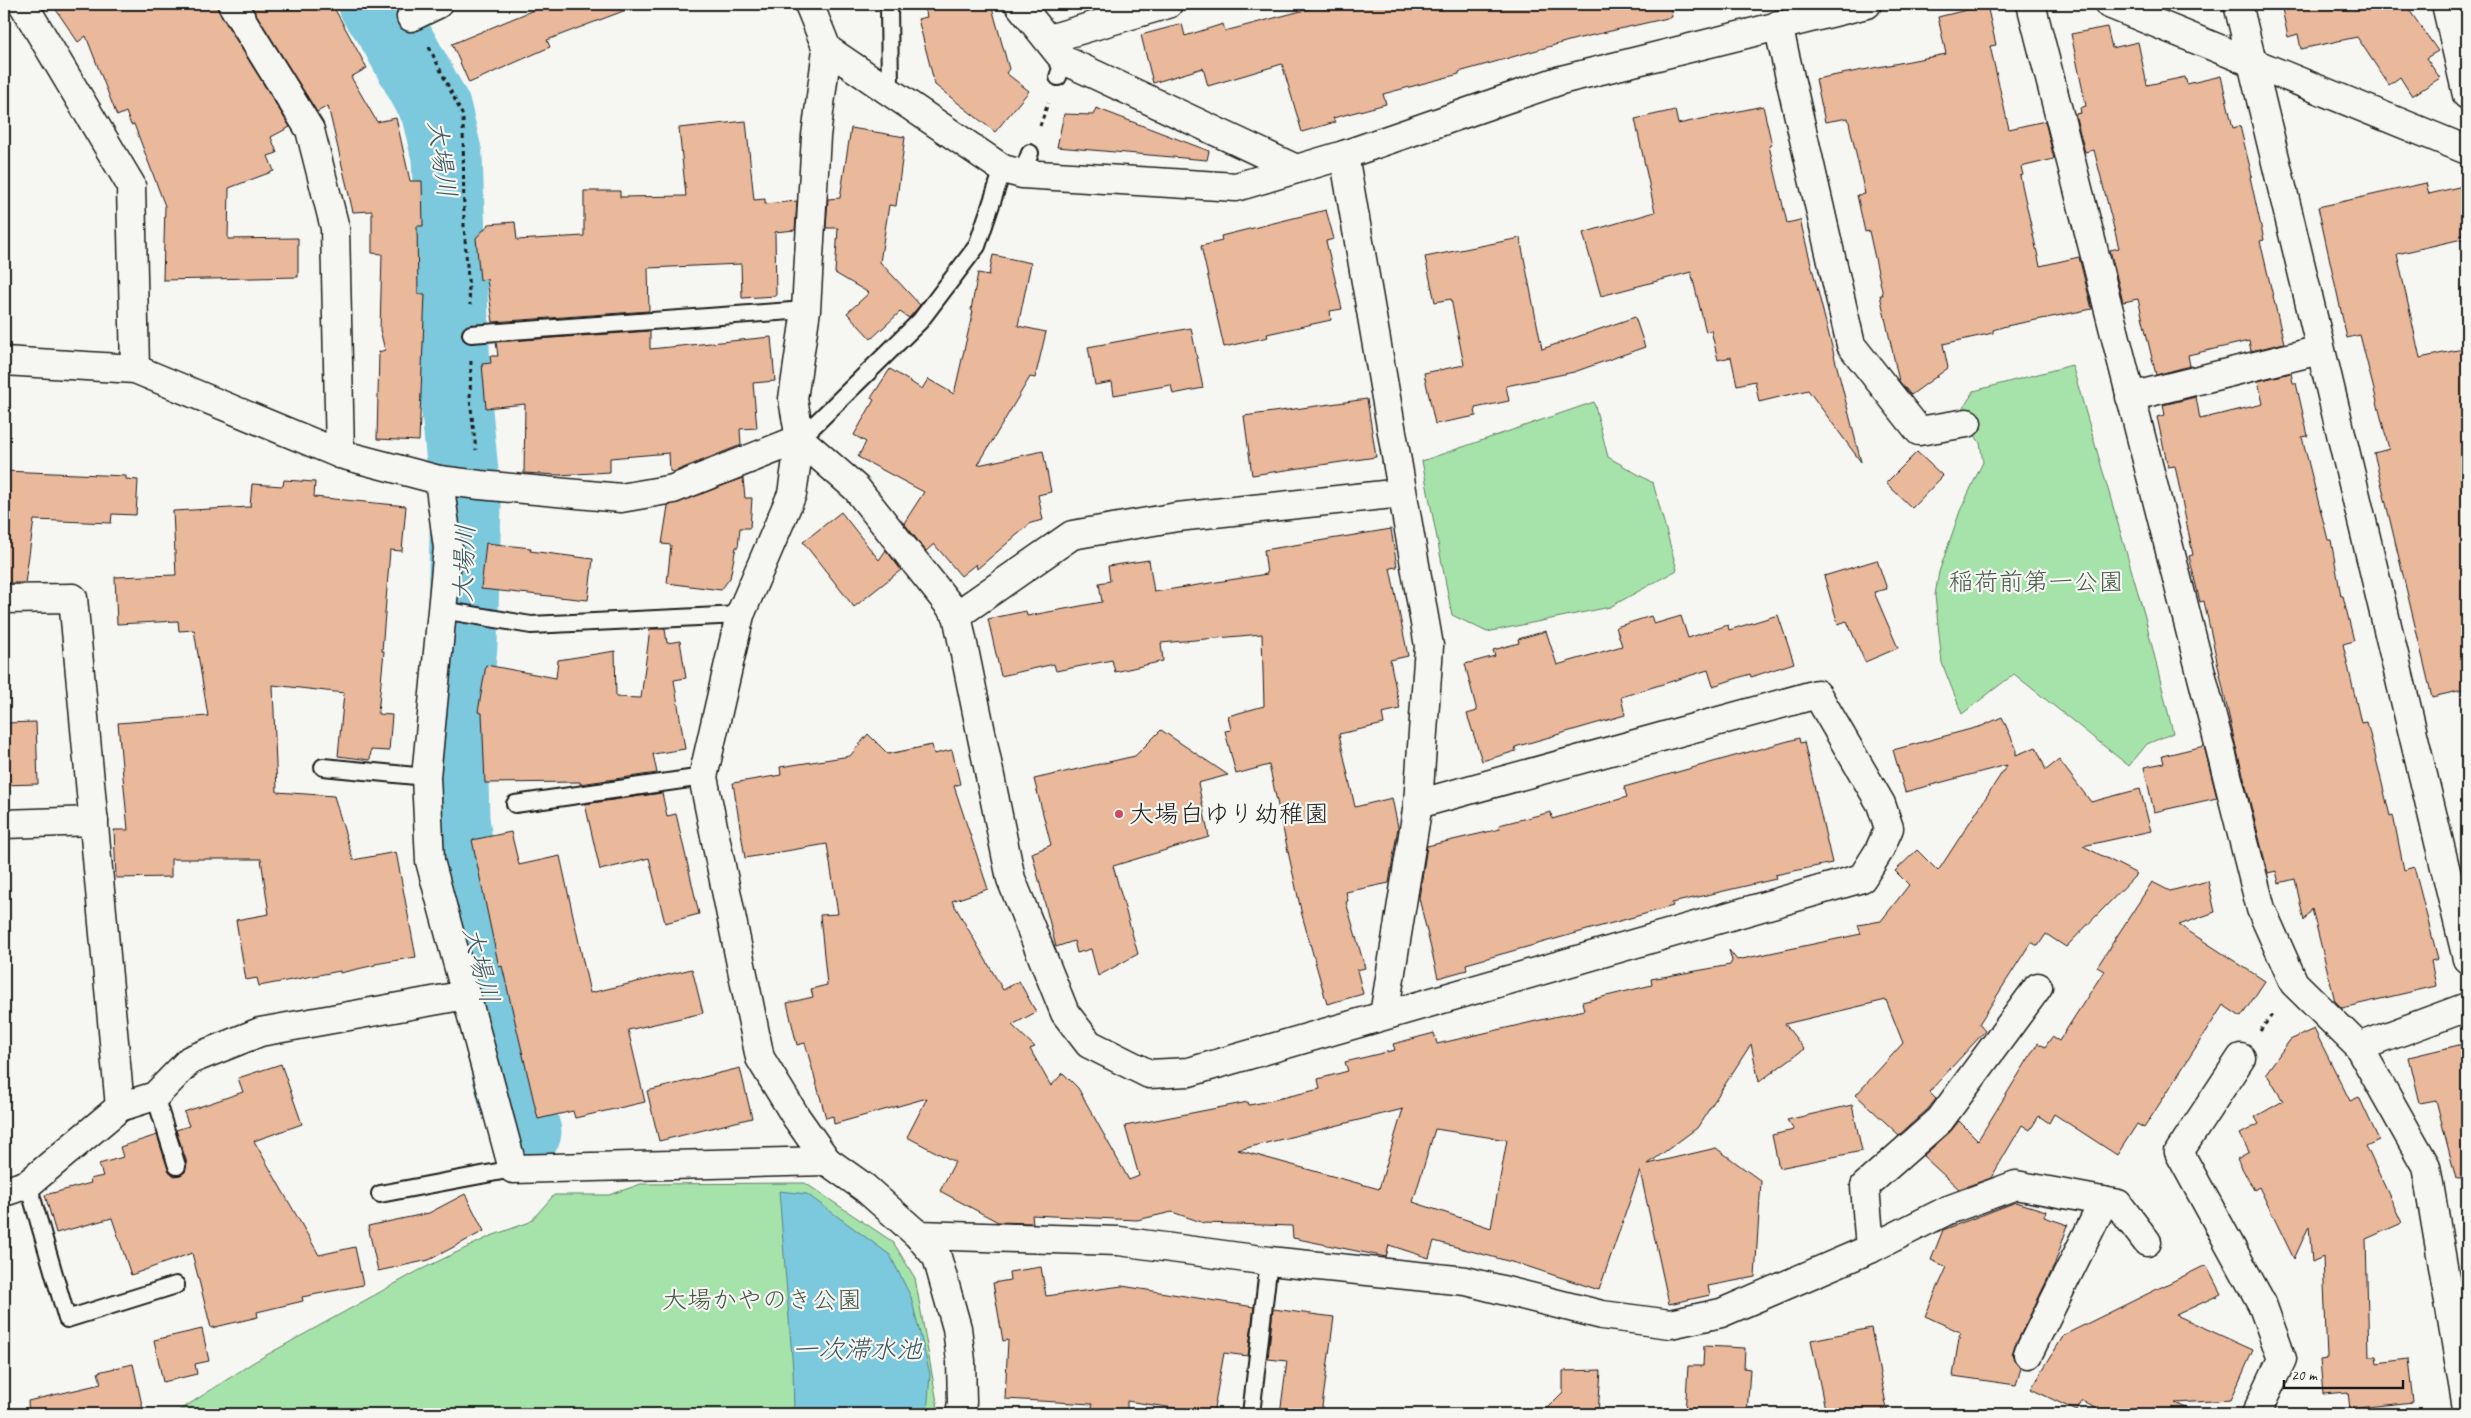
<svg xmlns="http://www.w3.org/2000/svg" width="2471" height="1418" font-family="Caveat,'Klee One',sans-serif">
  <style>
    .green { fill: #a6e3aa; stroke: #618063 }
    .water { fill: #7cc8dc; stroke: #56838f }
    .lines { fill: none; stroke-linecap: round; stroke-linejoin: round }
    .river { stroke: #7cc8dc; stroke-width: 71 }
    .building { fill: #eab89b; stroke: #1c1c1c; fill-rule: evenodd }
    .lane-casing { stroke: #1c1c1c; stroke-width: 20 }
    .street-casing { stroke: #1c1c1c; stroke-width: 31 }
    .secondary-casing { stroke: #1c1c1c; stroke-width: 31 }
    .path { stroke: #1c1c1c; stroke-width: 3; stroke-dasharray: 4 4; stroke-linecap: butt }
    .lane { stroke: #f6f6f2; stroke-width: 16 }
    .street { stroke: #f6f6f2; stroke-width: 28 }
    .secondary { stroke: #f6f6f2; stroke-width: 28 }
    .poi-dot { fill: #d1495b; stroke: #f6f6f2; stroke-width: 2 }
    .labels { text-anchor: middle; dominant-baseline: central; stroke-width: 4.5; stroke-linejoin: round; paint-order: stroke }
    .park-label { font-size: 25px; fill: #455847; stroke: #f6f6f2 }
    .poi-label { font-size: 25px; fill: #1c1c1c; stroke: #f6f6f2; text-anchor: start }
    .water-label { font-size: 26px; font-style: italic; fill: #3e585f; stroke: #f6f6f2 }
  </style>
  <rect width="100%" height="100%" fill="#f6f6f2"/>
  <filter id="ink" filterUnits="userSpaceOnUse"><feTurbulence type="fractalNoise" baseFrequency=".02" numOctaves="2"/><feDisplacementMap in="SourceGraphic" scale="10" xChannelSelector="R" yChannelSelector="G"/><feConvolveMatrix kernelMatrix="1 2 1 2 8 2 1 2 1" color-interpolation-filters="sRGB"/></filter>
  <g filter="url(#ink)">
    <g class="green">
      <path d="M2072,365L2145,617L2173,733L2147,744L2129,766L2014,674L1962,714L1942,663L1935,595L1939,572L1960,511L1983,462L1980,443L1960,413L1974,391Z"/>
      <path d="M1594,402L1608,457L1653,483L1677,570L1610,607L1487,632L1452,615L1422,461Z"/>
      <path d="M805,1183L893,1242L915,1278L938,1408L937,1414H174L254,1362L418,1271L491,1236L530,1222L554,1195H609L641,1184Z"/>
    </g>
    <path class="water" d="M779,1191L807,1194L890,1255L911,1297L930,1374L927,1414H794L793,1370Z"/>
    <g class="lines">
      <path class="river" d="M374,4L389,24L436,110L447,156L456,401L466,503L462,645L452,747L454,819L465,904L513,1095L526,1132"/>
    </g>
    <g class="building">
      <path d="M52,4H216L219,12L290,127L271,137L277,153L268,156L274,171L229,188L228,239L298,238V277L163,280L165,206L134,124L131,125L126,112L117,116L86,36L78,42Z"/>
      <path d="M250,4H332L367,68L351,77L377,122L396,118L410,181H422L423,226H417L418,294H425L419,441L377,439L379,352L385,350L380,330L382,254L372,253V211L353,212L328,106L317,112Z"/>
      <path d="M548,4H634V7L547,40L550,47L469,83L452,44Z"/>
      <path d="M924,4H991L1009,69L1006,73L1029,91L995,132L935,85L918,19L927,17Z"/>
      <path d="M1328,4H1670L1672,17L1576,39L1459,72V74L1383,94L1386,104L1333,118L1335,122L1302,132L1282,64L1208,86L1203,68L1153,83L1141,35L1182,24L1185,36L1223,24L1225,31Z"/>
      <path d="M2281,4H2405L2438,51L2426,58L2440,78L2412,96L2400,77L2389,85L2357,37L2301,49L2298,34L2288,37Z"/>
      <path d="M1987,5L1996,45L1990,46L2009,129L2045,121L2054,159L2021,167L2023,175L2020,176L2040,266L2079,257L2092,309L2006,326L1993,330V333L1943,344L1948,368L1911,395L1899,381L1880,295H1883L1869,231L1865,232L1857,195L1865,194L1848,118L1825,122L1816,79L1946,54L1938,17Z"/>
      <path d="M2107,27L2112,48L2138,42L2147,85L2185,77L2187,84L2221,76L2233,128L2240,126L2252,176L2250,177L2264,240L2260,241L2284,343L2251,351L2249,341L2188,355L2190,366L2156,375L2138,299L2123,302L2110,250L2119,248L2094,150L2085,152L2075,114L2081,113L2080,108L2086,106L2071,34Z"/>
      <path d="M1763,106L1772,145L1769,146L1787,223L1800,220L1861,462L1808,390L1759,402L1755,381L1737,385L1731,357L1718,360L1711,330L1706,332L1691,272L1601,296L1583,233L1655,212L1635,119L1675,110L1678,124Z"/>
      <path d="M1096,108L1209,151L1207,160L1057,147L1064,114L1093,115Z"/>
      <path d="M746,121L754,200L765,199V204L797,201L795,230L775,232L776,296L742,298L741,264L648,268L649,311L493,322L487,279L480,280L476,238L489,224L515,222L517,240L584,236V191H620V197L686,196L679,128Z"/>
      <path d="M851,128L905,137L896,206L889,205L880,262L920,305L909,318L900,312L871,339L847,313L869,293L835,273L838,228H826L828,199L840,198Z"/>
      <path d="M2426,183L2429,194L2467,185V231L2461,233L2462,239L2397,254L2420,358L2467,348V689L2432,697L2374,453L2389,449L2360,335L2347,338L2318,207Z"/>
      <path d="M1326,210L1334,239L1326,241L1342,309L1330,311L1331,320L1267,334L1268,337L1224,347L1201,246L1222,241L1221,236Z"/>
      <path d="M1520,238L1542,349L1635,317L1645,347L1574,372L1506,386L1509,401L1475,408L1476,416L1435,424L1424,373L1464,365L1451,299L1435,302L1425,257Z"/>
      <path d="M993,255L1031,263L1018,326L1046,332L1035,378L1030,377L978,465L1043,451L1051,492L1038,495L1043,520L1031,523L977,569L976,564L961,576L934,544L926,551L904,523L924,492L858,457L866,442L854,435L874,400L871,398L890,369L922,389L928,379L954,394L973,311L971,310L978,273L989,275Z"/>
      <path d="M1191,328L1203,388L1173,394L1171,385L1114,395L1112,382L1095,385L1088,347Z"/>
      <path d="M650,331V349L771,337L775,381L753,383L757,428L740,429L741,445L673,472L670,471L669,453L610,458V472L558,475L524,473L525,404L486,408L482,364L491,363L490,356H498L496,342Z"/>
      <path d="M2291,373L2293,383H2296L2308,436L2302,437L2328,540H2331L2341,596H2343L2354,641L2343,644L2361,723L2367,722L2390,816L2393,815L2404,870L2414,867L2438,959L2431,961L2436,986L2342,1008L2335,1001L2312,909L2304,921L2295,879L2279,883L2276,871L2268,873L2234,739L2204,601L2200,602L2189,556L2193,555L2175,466L2168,467L2157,417L2165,415L2163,405L2196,397L2200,419L2263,404L2258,381Z"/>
      <path d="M1367,399L1376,457L1252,475L1244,416Z"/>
      <path d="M1917,452L1943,476L1912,508L1886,483Z"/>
      <path d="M4,471L126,476V479L138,480L136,515L112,514L111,523L34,520L25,583H4Z"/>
      <path d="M743,478L745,498H752L750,528H740L738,547H736L730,578L721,590L667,583L671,545L662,544L668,506Z"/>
      <path d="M284,480L315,482L314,497L406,506L402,551L390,550L382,651H384L378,714L392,715L389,751L371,750L370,760L338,756L344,693L273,685L277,792L334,796L353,860L396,852L416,957L375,964V965L340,973V971L259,986L257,978L246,980L236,920L269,914L261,859H171V877L116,878L114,830H128L118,723L208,716L194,630L179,631L178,621L117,624L115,577L176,575L173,511L250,507L252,484L283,486Z"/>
      <path d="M841,512L879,560L886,550L901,570L854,607L803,542Z"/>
      <path d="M1391,529L1397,567L1390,568L1408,656L1390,660L1400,709L1382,713L1384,724L1339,734L1355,807L1392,798L1398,827L1389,883L1346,892L1348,901L1346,902L1365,968L1357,970L1363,994L1327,1004L1302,915L1269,765L1236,774L1225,731L1231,730L1228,716L1264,706L1262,634L1161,643L1163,661L1115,672L1112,660L1056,671L1054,664L1001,676L988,619L1026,611L1027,616L1102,602L1099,583L1110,581L1108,566L1149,560L1154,592L1267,574L1264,550Z"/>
      <path d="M486,543L531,548L530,551L593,559L588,600L481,589Z"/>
      <path d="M1877,560L1887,589L1874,592L1898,648L1865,662L1847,621L1838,624L1824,576Z"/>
      <path d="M1778,615L1794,663L1751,677L1750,674L1713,686L1708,670L1621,697L1625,715L1515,747L1516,751L1482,761L1467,714L1477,711L1465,664L1495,656L1493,650L1519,643L1518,639L1546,631L1557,665L1622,646L1616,627L1651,616L1654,624L1681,616L1688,638L1728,625L1729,630Z"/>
      <path d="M650,629H665L667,643L680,641L686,678L674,680L685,749L653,754L657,773L580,784V782L485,783L482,713L478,712L486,665L556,678L558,660L615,651L616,697L641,698Z"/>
      <path d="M2002,717L2016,748V755L2036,747L2046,770L2059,760L2091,802L2140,789L2151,831L2083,846L2137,874L2066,947L2046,934L2038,946L2031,942L1979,1024L1985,1031L1929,1092L1936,1099L1928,1109L1899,1135L1856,1095L1903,1043L1886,1000L1785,1024L1804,1049L1759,1082L1751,1044L1697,1128L1648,1164L1716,1148L1761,1181L1755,1277L1708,1286L1710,1295L1669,1304L1640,1171L1599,1290L1526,1266L1434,1241L1429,1258L1389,1245L1386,1257L1293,1238L1292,1226L1204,1223L1172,1212L1137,1220L1032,1215L1033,1223L998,1222L940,1191L955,1162L907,1137L927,1098L834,1124L833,1116L826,1118L805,1043L797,1045L787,1003L813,997L811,989L827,985L820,915L838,914L827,844L745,858L733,783L781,775L780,767L850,756L868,734L888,754L932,745L934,754L952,750L960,784L954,786L988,889L952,901L1003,990L1019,981L1036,1012L1012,1025L1035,1047L1030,1049L1051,1086L1063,1073L1078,1088L1129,1180L1139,1176L1125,1126L1248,1102L1249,1105L1260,1103L1320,1089L1318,1079L1348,1071L1345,1062L1395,1050L1393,1044L1434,1033L1437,1044L1584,1010L1582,1002L1652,985L1651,979L1730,965L1732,961L1729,950L1737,960L1861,934L1858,925L1881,921L1909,885L1895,871L1917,850L1938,871L2007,765L1905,792L1893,750L1982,726ZM1403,1109L1379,1189L1238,1150ZM1435,1129L1507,1140L1491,1228L1413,1202Z"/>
      <path d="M36,722L38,784L4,785V723Z"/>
      <path d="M1161,730L1228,775L1198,783L1209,837L1113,866L1138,954L1098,976L1091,949L1077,953L1074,941L1056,947L1032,853L1051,845L1034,779L1135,756Z"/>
      <path d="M1799,738L1800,743L1804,742L1832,863L1775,875L1776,879L1672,903L1673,906L1466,964L1467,970L1438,978L1419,898L1427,846L1500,829L1499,825L1551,812L1552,819L1627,797L1624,787Z"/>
      <path d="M2204,746L2217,798L2154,812L2144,767L2164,763L2162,756Z"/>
      <path d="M662,793L667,816L676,814L699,914L665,923L649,858L600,870L585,804Z"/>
      <path d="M511,832L519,865L560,856L590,993L692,969L703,1013L628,1030L645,1102L575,1118L573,1111L538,1119L502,966L499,967L472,840Z"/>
      <path d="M2208,881L2215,912L2179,925L2265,981L2241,1017L2223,1005L2144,1128L2137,1124L2117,1155L2054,1114L2049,1123L2039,1116L2030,1130L2022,1125L1991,1178L1959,1189L1923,1156L1950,1132L1959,1121L1978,1140L2038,1043L2045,1047L2052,1037L2059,1041L2104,971L2097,967L2152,882L2170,891Z"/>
      <path d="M2314,1029L2350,1101L2359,1097L2379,1140L2366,1146L2402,1223L2366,1239L2369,1356H2376L2377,1363L2408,1359L2413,1402L2350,1409L2348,1392L2323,1394L2320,1360L2327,1359L2323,1257L2312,1262L2309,1226L2294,1259L2259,1187L2254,1190L2237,1159L2249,1152L2240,1134L2259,1124L2255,1117L2283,1101L2266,1073L2290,1040Z"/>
      <path d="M2467,1043V1178L2456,1179L2436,1100L2420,1103L2409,1057Z"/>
      <path d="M281,1064L302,1124L254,1141L319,1255L355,1247L363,1285L302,1297L303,1301L257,1312L258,1317L211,1328L192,1253L131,1275L112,1218L56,1233L45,1195L91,1183L90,1179L103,1176L99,1164L123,1157L120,1147L157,1135L168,1169L174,1176L180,1175L185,1172L187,1163L176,1130L189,1126L184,1112L243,1092L238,1078Z"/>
      <path d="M740,1068L752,1118L659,1141L647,1091Z"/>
      <path d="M1852,1105L1862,1151L1779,1168L1772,1135L1794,1130L1787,1120Z"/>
      <path d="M465,1194L484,1231L429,1260L378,1271L368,1226L429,1213Z"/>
      <path d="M2016,1202L2046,1211L2044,1217L2068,1225L2054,1266L2014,1348L2012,1354L2015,1362L2021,1368L2016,1385L1953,1376L1960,1332L1925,1316L1947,1267L1931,1260L1943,1230Z"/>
      <path d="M2206,1265L2221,1294L2176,1315L2253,1350L2231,1400L2175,1403L2200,1414H2106L2082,1401L2077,1411L2031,1389L2064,1335Z"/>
      <path d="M1041,1267L1046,1296L1122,1286L1254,1307L1248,1356L1224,1353L1213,1414L1127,1401V1413H1093L1092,1404L1005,1399L1008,1340L1003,1341L993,1283L1010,1280L1009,1272Z"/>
      <path d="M1273,1309L1334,1317L1321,1414H1280L1287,1361L1268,1359Z"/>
      <path d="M1871,1328L1888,1414H1826L1811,1340Z"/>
      <path d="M202,1329L209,1361L195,1364L197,1374L163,1382L154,1340Z"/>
      <path d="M1704,1346L1745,1348L1744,1368L1750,1369L1747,1414H1685L1688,1366H1703Z"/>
      <path d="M133,1364L144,1414H29L28,1401L101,1384L98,1372Z"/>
      <path d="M1601,1370L1598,1414H1541L1563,1392V1371Z"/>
    </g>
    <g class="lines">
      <g class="lane-casing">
        <g id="lane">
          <path d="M889,4L890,92"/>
          <path d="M1058,77L1064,60"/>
          <path d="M1022,174L1030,153"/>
          <path d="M471,334L806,310"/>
          <path d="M800,439L920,321L977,246L1003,169"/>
          <path d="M442,610L531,625L740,615"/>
          <path d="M323,767L426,777"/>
          <path d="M515,804L703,777"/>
          <path d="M155,1096L177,1166"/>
          <path d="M28,1184L67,1319L176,1285"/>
          <path d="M380,1194L513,1169"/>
          <path d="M1251,1414L1269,1261"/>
        </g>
      </g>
      <g class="street-casing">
        <g id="street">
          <path d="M23,4L131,185L135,369"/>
          <path d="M232,4L310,130L335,228L340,454"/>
          <path d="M809,4L827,49L1003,169L1022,174L1236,187L1344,155L1561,80L1867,4"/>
          <path d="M1019,4L1064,60L1296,169"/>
          <path d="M2031,4L2261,909L2294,983L2359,1047L2426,1166L2467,1408"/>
          <path d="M2109,4L2467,150"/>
          <path d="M2238,4L2467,959"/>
          <path d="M2446,4L2467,95"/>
          <path d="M411,17L438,4"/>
          <path d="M1778,25L1851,345L1919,431L1967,423"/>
          <path d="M1049,39L1168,4"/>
          <path d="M827,49L816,136L806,310L793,399L800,439L792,494L740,615L703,777L760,1058L796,1117L827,1161"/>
          <path d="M1344,155L1429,646L1418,804L1384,1015"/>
          <path d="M4,361L135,369L340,454L439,480L480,485L621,498L673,489L800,439L856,488L957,615L1011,879L1065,1013L1089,1044L1149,1074L1189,1072L1862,878L1879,851L1889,828L1881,804L1817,694L1418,804"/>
          <path d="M2130,397L2320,350"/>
          <path d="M439,480L448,548L426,777L430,861L513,1169L827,1161"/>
          <path d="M4,599L73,598L120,1107"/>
          <path d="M957,615L1072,535L1177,517L1402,493"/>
          <path d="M4,824L94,821"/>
          <path d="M2359,1047L2467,1007"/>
          <path d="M2241,1058L2179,1152L2262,1304L2282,1359L2256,1414"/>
          <path d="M4,1192L28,1184L120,1107L155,1096L190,1060L260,1032L466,995"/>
          <path d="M918,1235L1119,1241L1269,1261L1466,1281L1602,1315L1670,1324L1721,1313L1870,1249L1948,1210L2016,1185L2118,1204L2147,1242"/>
          <path d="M1870,1249L1865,1186L1940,1120L2038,987"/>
          <path d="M2028,1354L2104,1201"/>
        </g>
      </g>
      <g class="secondary-casing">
        <path id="secondary" d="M827,1161L865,1188L918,1235L937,1257L957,1328L961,1361L962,1402L960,1414"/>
      </g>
      <g class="path">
        <path d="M429,47L463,116L464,226L470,305"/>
        <path d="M1040,126L1048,103"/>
        <path d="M471,361L470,399L476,450"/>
        <path d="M2260,1031L2274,1012"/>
      </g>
      <use href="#lane" class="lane"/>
      <use href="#street" class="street"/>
      <use href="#secondary" class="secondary"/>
    </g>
  </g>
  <circle class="poi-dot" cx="1119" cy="814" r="5"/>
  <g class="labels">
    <g class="park-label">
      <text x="2036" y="582">稲荷前第一公園</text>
      <text x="762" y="1300">大場かやのき公園</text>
    </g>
    <g class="poi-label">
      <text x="1129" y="814">大場白ゆり幼稚園</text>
    </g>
    <g class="water-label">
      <text transform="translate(442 159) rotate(82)">大場川</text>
      <text transform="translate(464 563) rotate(-88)">大場川</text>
      <text transform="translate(481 965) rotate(76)">大場川</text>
      <text x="857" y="1349">一次滞水池</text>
    </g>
  </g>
  <rect width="2471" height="1418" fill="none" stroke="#f6f6f2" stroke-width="20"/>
  <rect x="10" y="10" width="2451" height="1398" fill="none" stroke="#1c1c1c" stroke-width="2" filter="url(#ink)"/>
  <path d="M2284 1380v8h119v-8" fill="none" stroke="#1c1c1c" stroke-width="2.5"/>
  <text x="2291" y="1380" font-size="15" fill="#1c1c1c" stroke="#f6f6f2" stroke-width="4" paint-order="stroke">20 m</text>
</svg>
